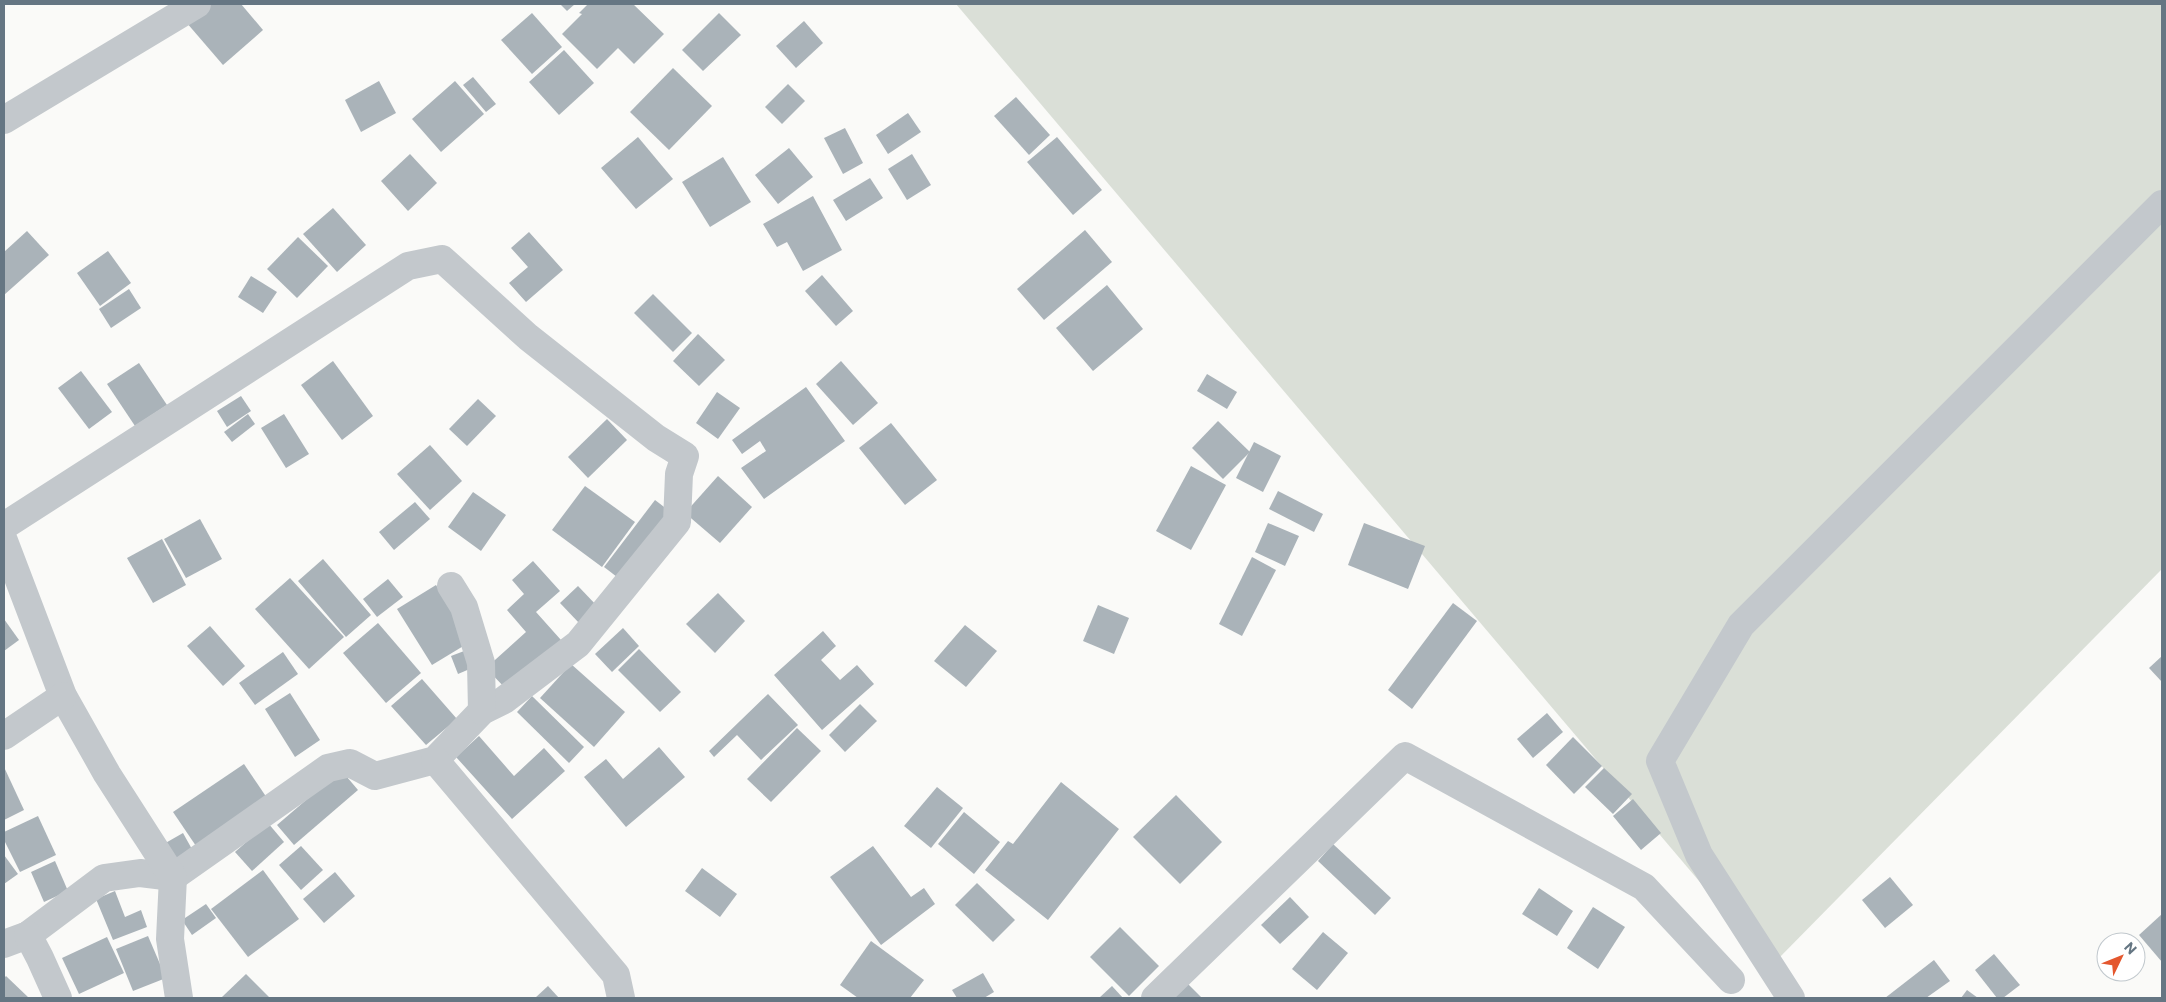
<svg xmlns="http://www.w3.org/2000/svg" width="2166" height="1002" font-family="Commissioner,sans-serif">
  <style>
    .green { fill: #dadfd7 }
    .building { fill: #aab3b9 }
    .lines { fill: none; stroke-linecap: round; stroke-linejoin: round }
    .street { stroke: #c3c8cc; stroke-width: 28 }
  </style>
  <rect width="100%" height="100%" fill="#fafaf8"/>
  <path class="green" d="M956,4H2162V569L1771,966Z"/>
  <g class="building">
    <path d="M207,4H241L263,30L223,65L186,22Z"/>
    <path d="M560,4H575L567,11Z"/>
    <path d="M588,4H633L664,34L634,64L618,48L597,69L562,34L582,14L579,13Z"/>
    <path d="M532,13L562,47L532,74L501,40Z"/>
    <path d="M719,13L741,35L703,71L682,50Z"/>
    <path d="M804,21L823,43L796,68L776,46Z"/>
    <path d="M564,50L594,83L559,115L529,82Z"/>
    <path d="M673,68L712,106L669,150L630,112Z"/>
    <path d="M473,77L496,104L486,112L463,85Z"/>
    <path d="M379,81L396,113L361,132L345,100Z"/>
    <path d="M455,81L484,114L441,152L412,119Z"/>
    <path d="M788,84L805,101L782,124L765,107Z"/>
    <path d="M1016,97L1050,135L1029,155L994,116Z"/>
    <path d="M908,113L921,132L888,154L876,135Z"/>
    <path d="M845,128L863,163L843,174L824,138Z"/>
    <path d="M638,137L673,179L636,209L601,168Z"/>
    <path d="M1057,137L1102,190L1073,215L1027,162Z"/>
    <path d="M789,148L813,177L778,204L755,175Z"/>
    <path d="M410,154L437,183L408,211L381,181Z"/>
    <path d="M912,154L931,185L907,200L888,169Z"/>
    <path d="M723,157L751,202L710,227L682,182Z"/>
    <path d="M870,178L883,198L846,221L833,200Z"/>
    <path d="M813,196L842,250L803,271L787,242L777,247L763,224Z"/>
    <path d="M333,208L366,245L337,272L303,234Z"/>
    <path d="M1085,230L1112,262L1044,320L1017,289Z"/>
    <path d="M27,231L49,255L4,295V252Z"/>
    <path d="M529,232L563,270L526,302L509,283L528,267L511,248Z"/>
    <path d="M298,237L328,266L297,298L267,269Z"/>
    <path d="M108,251L131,283L100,306L77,273Z"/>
    <path d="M822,275L853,311L836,326L805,291Z"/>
    <path d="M251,276L277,292L263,313L238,297Z"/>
    <path d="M1107,285L1143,329L1093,371L1056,328Z"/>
    <path d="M129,289L141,308L111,328L99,309Z"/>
    <path d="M653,294L692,333L673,352L634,313Z"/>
    <path d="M698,334L725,360L699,386L673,361Z"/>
    <path d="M333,361L373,416L342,440L301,385Z"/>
    <path d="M841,361L878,403L853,425L816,384Z"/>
    <path d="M139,363L167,405L135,426L107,384Z"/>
    <path d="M81,371L112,412L89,429L58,388Z"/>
    <path d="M1207,374L1237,392L1227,409L1197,391Z"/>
    <path d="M806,387L845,441L764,499L741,468L766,451L760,441L742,454L732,440Z"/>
    <path d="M717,392L740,408L718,439L696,423Z"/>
    <path d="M241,396L251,411L227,427L217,411Z"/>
    <path d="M478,399L496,416L467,446L449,429Z"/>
    <path d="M248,414L255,424L232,442L224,432Z"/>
    <path d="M284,414L309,454L286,468L261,428Z"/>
    <path d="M607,419L627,440L588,478L568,457Z"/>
    <path d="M1218,421L1250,452L1223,479L1192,448Z"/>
    <path d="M891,423L937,480L905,505L859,448Z"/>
    <path d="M1254,442L1281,456L1263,492L1236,478Z"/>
    <path d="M430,445L462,481L430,510L397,474Z"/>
    <path d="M1191,466L1226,485L1191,550L1156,531Z"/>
    <path d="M718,476L752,507L720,543L685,513Z"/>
    <path d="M585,486L635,522L602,567L552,530Z"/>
    <path d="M1278,491L1323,514L1314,532L1269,509Z"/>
    <path d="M473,492L506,515L481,551L448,527Z"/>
    <path d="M655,500L672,513L621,580L604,567Z"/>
    <path d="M415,502L430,519L394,550L379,532Z"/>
    <path d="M200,519L222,559L186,578L164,539Z"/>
    <path d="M1268,523L1299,536L1285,566L1255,552Z"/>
    <path d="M1364,523L1425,546L1408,589L1348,565Z"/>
    <path d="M162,539L186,585L153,603L127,558Z"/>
    <path d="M1252,557L1276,570L1242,636L1219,624Z"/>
    <path d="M323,559L371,615L346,637L298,581Z"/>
    <path d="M533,561L560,591L536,612L561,640L506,689L486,668L526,632L507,610L524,594L512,580Z"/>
    <path d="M290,578L344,637L309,669L255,609Z"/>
    <path d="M388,579L403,597L377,617L363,599Z"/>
    <path d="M436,585L470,642L432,665L397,609Z"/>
    <path d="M578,586L598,607L580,624L560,603Z"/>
    <path d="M718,593L745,621L715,653L686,624Z"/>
    <path d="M1453,603L1477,621L1412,709L1388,690Z"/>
    <path d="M1098,605L1129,618L1114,654L1083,641Z"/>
    <path d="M4,619L19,640L4,651Z"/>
    <path d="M378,623L421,673L386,703L343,653Z"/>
    <path d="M965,625L997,651L966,687L934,661Z"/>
    <path d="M210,626L245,666L223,686L187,646Z"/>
    <path d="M623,628L639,646L612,672L595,654Z"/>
    <path d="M823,631L836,646L821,660L840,680L857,665L874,684L822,730L774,675Z"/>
    <path d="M472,648L479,665L458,674L451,656Z"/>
    <path d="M639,649L681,692L660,712L618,670Z"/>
    <path d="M283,652L298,674L255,705L239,683Z"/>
    <path d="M2162,656V682L2149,668Z"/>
    <path d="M571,664L625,712L594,747L540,698Z"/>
    <path d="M422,679L457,719L426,745L391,706Z"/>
    <path d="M290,693L320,740L295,757L265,709Z"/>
    <path d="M768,694L798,725L761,760L737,735L714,757L709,751Z"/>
    <path d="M532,696L584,747L569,763L517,712Z"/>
    <path d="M860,704L877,721L845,752L829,735Z"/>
    <path d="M1547,713L1563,732L1533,758L1517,739Z"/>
    <path d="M797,728L821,751L771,802L747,779Z"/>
    <path d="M479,736L514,776L544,748L565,771L512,819L456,757Z"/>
    <path d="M1573,737L1602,766L1574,794L1546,765Z"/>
    <path d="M659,747L685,777L626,827L584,777L606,759L623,779Z"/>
    <path d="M244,764L267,798L196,846L173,812Z"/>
    <path d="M4,767L24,810L4,820Z"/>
    <path d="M1604,768L1632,794L1613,814L1585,787Z"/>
    <path d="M341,770L358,790L294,845L277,825Z"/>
    <path d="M1061,782L1119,829L1048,920L985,870L1008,841L1013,844Z"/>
    <path d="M937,787L963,808L931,848L904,826Z"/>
    <path d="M1176,795L1222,842L1180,884L1133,837Z"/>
    <path d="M1633,799L1661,833L1641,850L1613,816Z"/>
    <path d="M964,812L1000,842L974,874L938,844Z"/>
    <path d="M38,816L56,855L20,872L4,840V832Z"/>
    <path d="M268,823L284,842L252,871L235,852Z"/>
    <path d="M183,833L193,851L172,862L162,845Z"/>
    <path d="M1333,844L1391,898L1375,915L1318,861Z"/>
    <path d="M301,846L323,870L301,890L279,865Z"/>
    <path d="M873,846L911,897L924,888L935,904L881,945L830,877Z"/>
    <path d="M4,855L18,874L4,884Z"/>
    <path d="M55,861L68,891L44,902L31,872Z"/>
    <path d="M702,868L737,894L720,917L685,891Z"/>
    <path d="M263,870L299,919L248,957L211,909Z"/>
    <path d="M335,872L355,896L324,923L303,899Z"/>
    <path d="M1890,877L1913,905L1885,928L1862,900Z"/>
    <path d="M977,883L1015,920L993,942L955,905Z"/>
    <path d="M1539,888L1573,911L1557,936L1522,914Z"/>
    <path d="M115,891L125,917L141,910L147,927L113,940L96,899Z"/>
    <path d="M1290,897L1309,917L1280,944L1261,925Z"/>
    <path d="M206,904L216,918L192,935L182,920Z"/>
    <path d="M1593,907L1625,927L1598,969L1567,948Z"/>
    <path d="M2162,914V962L2139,935Z"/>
    <path d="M1120,927L1159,966L1129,996L1090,957Z"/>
    <path d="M1323,932L1348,953L1317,990L1292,969Z"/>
    <path d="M148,936L166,978L133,991L116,949Z"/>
    <path d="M107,937L124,973L79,994L62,958Z"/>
    <path d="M871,941L924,980L910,998H858L840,985Z"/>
    <path d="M1994,954L2020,985L2003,998H1997L1975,970Z"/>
    <path d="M1934,960L1950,981L1926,998H1885Z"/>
    <path d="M983,973L994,992L984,998H957L952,990Z"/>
    <path d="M246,974L270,998L222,997Z"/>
    <path d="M6,976L29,998H4V978Z"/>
    <path d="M1184,980L1202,998H1166Z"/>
    <path d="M548,986L559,998H535Z"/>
    <path d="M1112,986L1123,998H1099Z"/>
    <path d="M1967,990L1978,998H1961Z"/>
  </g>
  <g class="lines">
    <g class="street">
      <path d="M4,120L197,4"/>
      <path d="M4,526L408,266L442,259L528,337L656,438L685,456L679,474L677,522L578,644L504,700L482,711L435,760L375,776L350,763L328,768L173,877L140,873L104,878L28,935L4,944"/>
      <path d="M4,541L63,696L107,774L173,877L170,939L179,998"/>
      <path d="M451,586L464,607L481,663L482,711"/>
      <path d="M4,736L63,696"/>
      <path d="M435,760L616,975L621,998"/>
      <path d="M28,935L40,958L58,998"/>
      <path d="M1155,998L1405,756L1644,887L1731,980"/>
      <path d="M1791,998L1699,855L1660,761L1741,625L2162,204"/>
    </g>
  </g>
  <rect width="2166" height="1002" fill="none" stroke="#657683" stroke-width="10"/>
  <g transform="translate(2121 957) rotate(47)"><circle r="24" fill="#ffffff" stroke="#c1c8cd"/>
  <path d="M0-4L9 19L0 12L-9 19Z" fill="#e4572e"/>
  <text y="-8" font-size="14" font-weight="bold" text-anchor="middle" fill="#657683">N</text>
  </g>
</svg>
